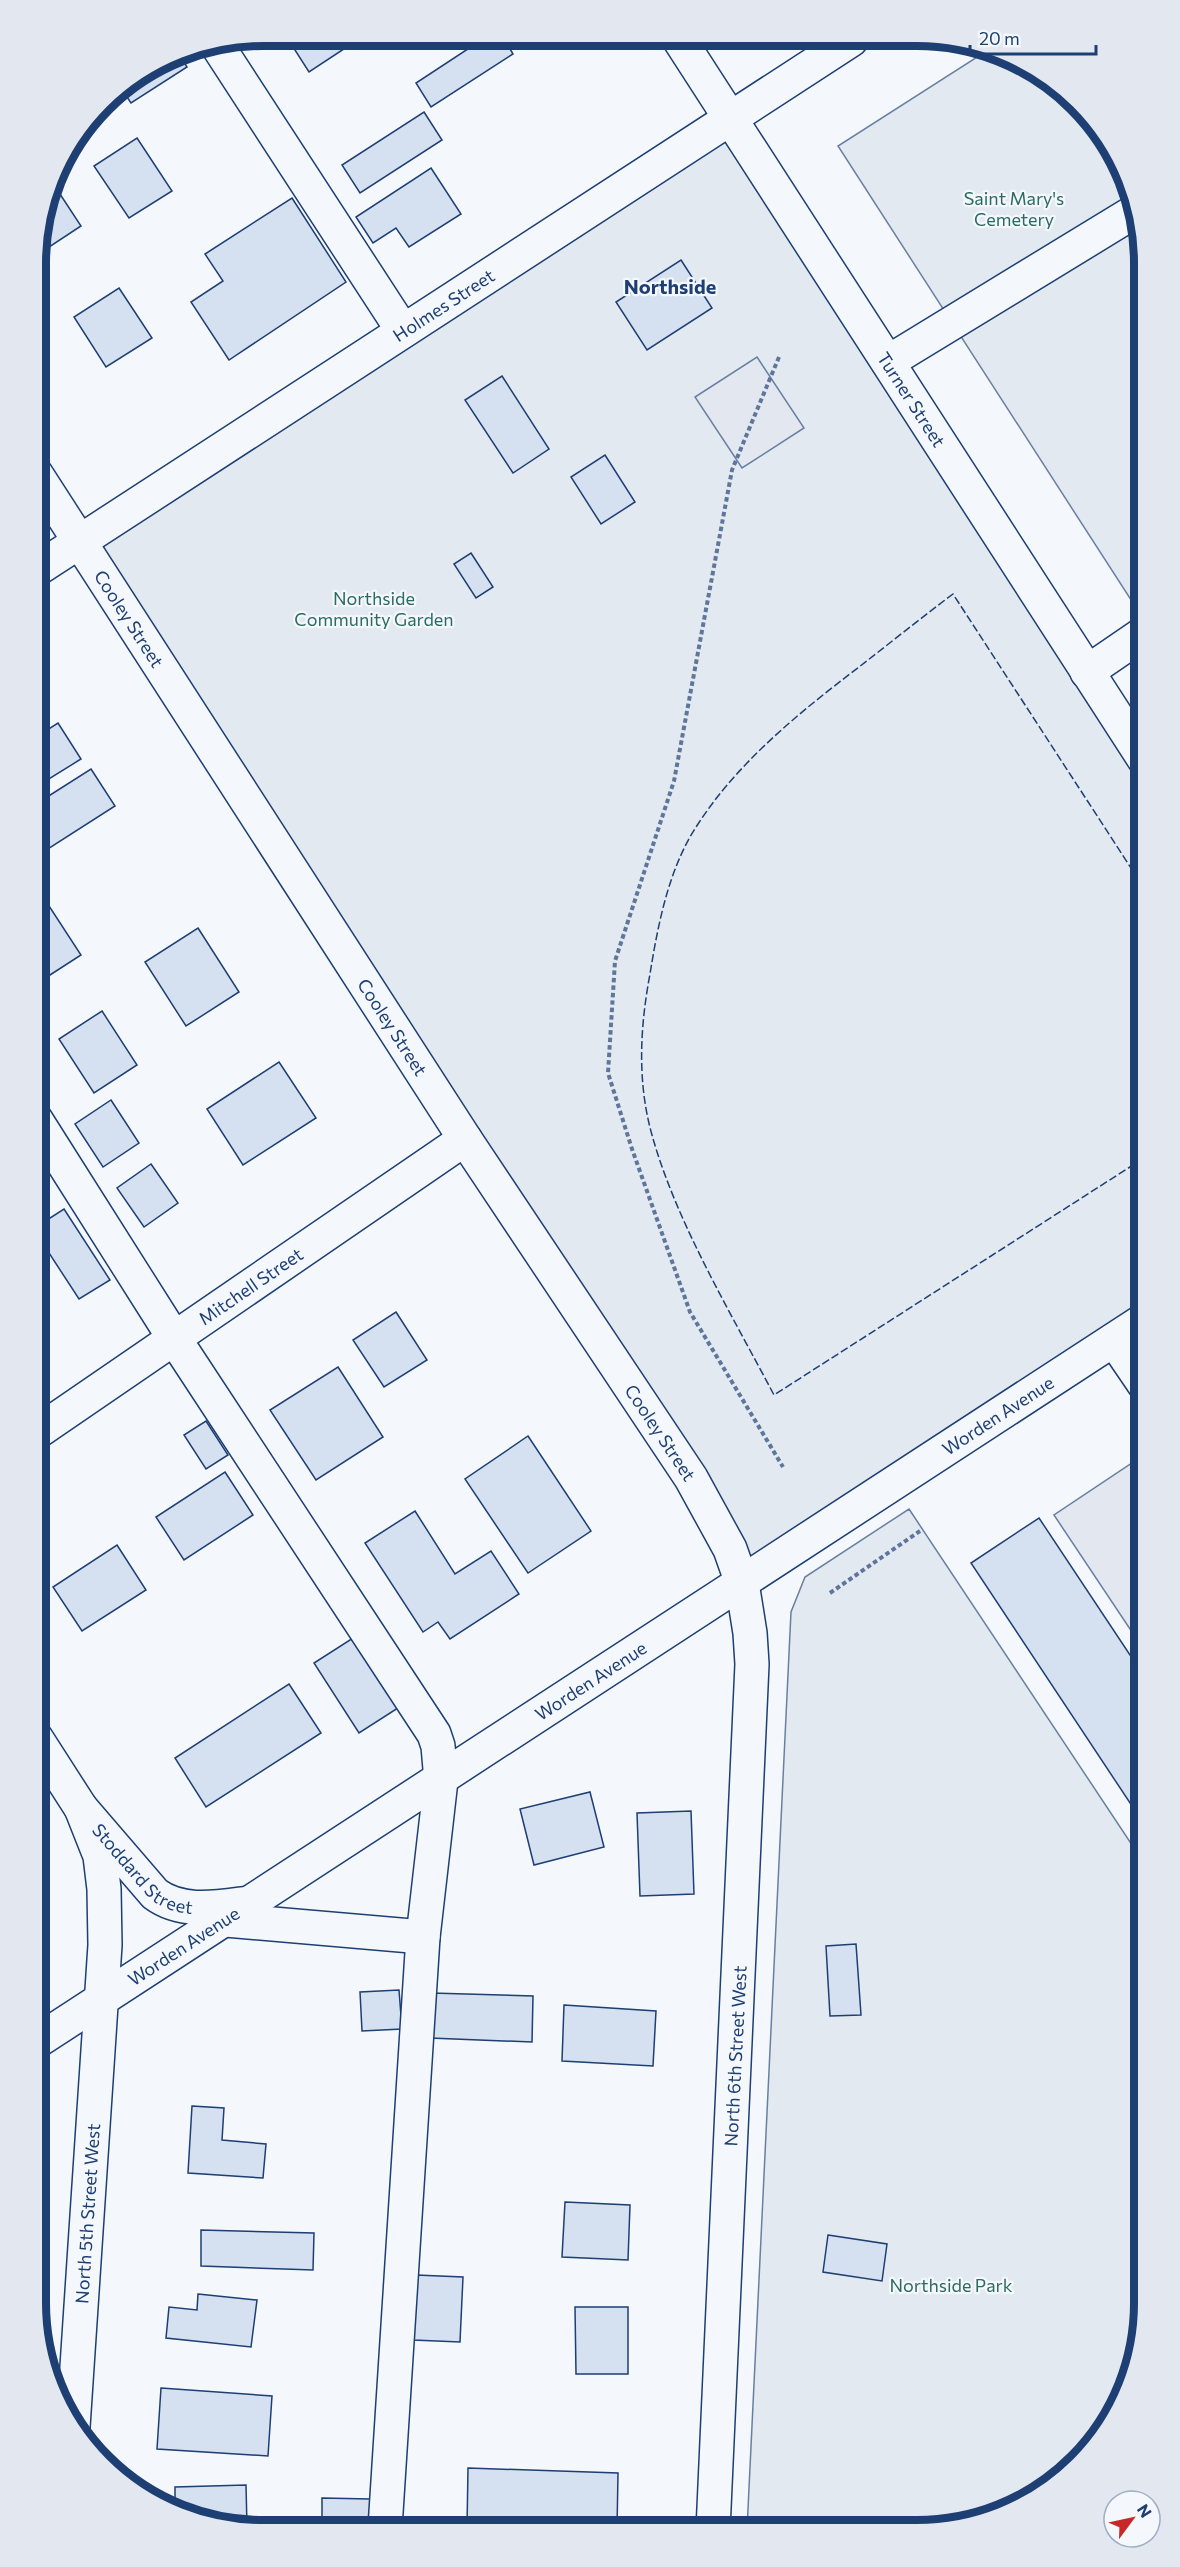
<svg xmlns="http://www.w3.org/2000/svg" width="1180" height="2567" font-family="Commissioner,sans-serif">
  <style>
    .green { fill: #e3e9f0; stroke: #687fa3; stroke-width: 1.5 }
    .parking { fill: #e3e8f0; stroke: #687fa3; stroke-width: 1.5 }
    .building { fill: #d5e0f0; stroke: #1d3f73; stroke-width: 1.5 }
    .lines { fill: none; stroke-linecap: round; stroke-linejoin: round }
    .minor-casing { stroke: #1d3f73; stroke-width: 36 }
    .path { stroke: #5e769c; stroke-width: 4; stroke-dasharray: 4.5 3; stroke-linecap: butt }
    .minor { stroke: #f4f7fb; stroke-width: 33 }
    .fence { stroke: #1d3f73; stroke-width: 1.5; stroke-dasharray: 8 3; stroke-linecap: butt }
    .labels { text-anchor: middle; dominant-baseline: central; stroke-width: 4.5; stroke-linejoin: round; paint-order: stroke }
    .park-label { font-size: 18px; fill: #2c6c60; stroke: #f4f7fb }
    .street-label { font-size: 18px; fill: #1d3f73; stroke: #f4f7fb }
    .neighbourhood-label { font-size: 20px; font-weight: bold; fill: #1d3f73; stroke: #f4f7fb }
    .rim { fill: none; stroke: #1d3f73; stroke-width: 8 }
  </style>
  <rect width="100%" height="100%" fill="#f4f7fb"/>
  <g class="green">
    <path d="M988,50L1017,60L1067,93L1113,150L1136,205L1144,264V620L838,146Z"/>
    <path d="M730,118L1144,759V1321L742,1583L80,542Z"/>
    <path d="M909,1509L1144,1863L1143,2318L1127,2390L1097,2442L1042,2493L975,2523L916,2531L747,2530L791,1612L805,1577Z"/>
  </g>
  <g class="parking">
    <path d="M757,357L804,428L742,468L695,397Z"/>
    <path d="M1144,1455V1650L1054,1515Z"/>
  </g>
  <g class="building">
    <path d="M286,36L353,37L356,41L309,72Z"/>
    <path d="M486,37H503L513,54L431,107L416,83Z"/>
    <path d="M178,53L187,67L131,103L121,88Z"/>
    <path d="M424,112L442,140L360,193L342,165Z"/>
    <path d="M137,138L172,191L129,218L94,166Z"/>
    <path d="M77,141L82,149L59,164V163Z"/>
    <path d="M431,168L461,214L409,247L396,228L373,243L356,217Z"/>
    <path d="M56,188L81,226L37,255L52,191Z"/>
    <path d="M292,198L346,282L229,360L191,302L223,281L205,254Z"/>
    <path d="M681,260L712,308L647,350L616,302Z"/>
    <path d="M119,288L152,338L106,367L74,317Z"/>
    <path d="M502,376L549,449L513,473L465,400Z"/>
    <path d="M605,455L635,502L601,524L571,477Z"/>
    <path d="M471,553L493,587L476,598L454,564Z"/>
    <path d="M36,699L46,714L36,720Z"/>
    <path d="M58,723L81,759L36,787V737Z"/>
    <path d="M91,769L115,806L37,856L36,804Z"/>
    <path d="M36,886L81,955L36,984Z"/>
    <path d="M198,928L239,992L186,1026L145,962Z"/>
    <path d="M102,1011L137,1065L94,1093L59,1039Z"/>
    <path d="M279,1062L316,1118L243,1165L207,1109Z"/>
    <path d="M111,1100L139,1143L103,1167L75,1124Z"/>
    <path d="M151,1164L178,1203L144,1227L117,1188Z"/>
    <path d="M64,1209L110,1280L79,1299L36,1233V1227Z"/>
    <path d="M396,1312L427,1360L384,1387L353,1340Z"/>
    <path d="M338,1367L383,1437L316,1480L270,1410Z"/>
    <path d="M206,1421L228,1455L206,1469L184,1435Z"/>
    <path d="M528,1436L591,1531L528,1573L465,1479Z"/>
    <path d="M225,1472L253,1515L184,1560L156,1517Z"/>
    <path d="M415,1511L455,1574L491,1551L519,1594L450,1639L438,1622L423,1632L365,1543Z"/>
    <path d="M1039,1518L1144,1676V1824L971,1563Z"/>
    <path d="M117,1545L146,1590L82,1631L53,1587Z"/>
    <path d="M353,1638L398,1708L359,1733L314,1663Z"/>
    <path d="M289,1684L321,1733L206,1807L175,1758Z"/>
    <path d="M590,1792L604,1847L534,1865L520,1809Z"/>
    <path d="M691,1811L694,1894L640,1896L637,1813Z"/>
    <path d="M856,1944L861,2015L830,2016L826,1946Z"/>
    <path d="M399,1990L402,2029L362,2031L360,1992Z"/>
    <path d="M431,1993L533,1996L532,2042L430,2038Z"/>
    <path d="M564,2005L656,2011L653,2066L562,2061Z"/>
    <path d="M192,2106L224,2108L222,2140L266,2144L263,2178L188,2173Z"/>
    <path d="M565,2202L630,2205L628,2260L562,2257Z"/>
    <path d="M201,2230L314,2233L313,2270L201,2266Z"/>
    <path d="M828,2235L887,2244L882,2281L823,2272Z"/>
    <path d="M416,2275L463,2277L460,2342L413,2340Z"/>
    <path d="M198,2294L257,2300L251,2347L166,2338L169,2307L197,2310Z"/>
    <path d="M575,2307H628V2374H576Z"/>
    <path d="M161,2388L272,2396L268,2456L157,2449Z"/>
    <path d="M468,2468L618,2473L617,2529L467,2528Z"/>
    <path d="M246,2485L247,2527H220L175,2512V2487Z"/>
    <path d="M322,2498L370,2499L369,2528L322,2527Z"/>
  </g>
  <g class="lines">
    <g class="minor-casing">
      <g id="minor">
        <path id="s1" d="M679,39L1144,759"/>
        <path d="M217,45L403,331"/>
        <path d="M888,362L1137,210"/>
        <path id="s2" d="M36,474L465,1139L691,1478L730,1549L742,1583L750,1633L752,1664L713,2530"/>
        <path id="s3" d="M36,570L851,40"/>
        <path d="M1087,672L1144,633"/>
        <path d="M36,1120L174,1338L434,1734L438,1746L441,1780L423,1937L385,2528"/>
        <path d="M1114,1340L1144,1384"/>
        <path id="s4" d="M36,1433L465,1139"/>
        <path id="s5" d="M36,1738L81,1808L155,1894C182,1914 217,1907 249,1903"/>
        <path d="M226,1920L423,1937"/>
        <path id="s6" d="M36,2042L1144,1320"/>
        <path id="s7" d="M73,2427L105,1945L104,1889L100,1856L81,1808"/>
      </g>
    </g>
    <g class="path">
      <path d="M779,357L732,470L674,781L615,961L608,1073L632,1149L690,1312L783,1467"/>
      <path d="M830,1593L920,1531"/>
    </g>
    <use href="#minor" class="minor"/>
    <path class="fence" d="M1144,1158L774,1395C732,1315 676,1222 652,1135C637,1082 640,1027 650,974C658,924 669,867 698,824C739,761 800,712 859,667C890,643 921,618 953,594L1144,888"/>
  </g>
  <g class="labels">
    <g class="park-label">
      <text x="1014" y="198">Saint Mary's<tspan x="1014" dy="21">Cemetery</tspan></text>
      <text x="374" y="598">Northside<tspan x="374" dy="21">Community Garden</tspan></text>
      <text x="951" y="2285">Northside Park</text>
    </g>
    <g class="street-label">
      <text stroke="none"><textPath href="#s3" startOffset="486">Holmes Street</textPath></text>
      <text stroke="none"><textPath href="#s1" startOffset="429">Turner Street</textPath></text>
      <text stroke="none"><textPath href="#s2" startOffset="172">Cooley Street</textPath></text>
      <text stroke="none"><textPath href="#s2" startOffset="658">Cooley Street</textPath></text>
      <text stroke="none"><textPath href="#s4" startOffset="260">Mitchell Street</textPath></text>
      <text stroke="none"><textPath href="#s6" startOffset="1148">Worden Avenue</textPath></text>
      <text stroke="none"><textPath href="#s2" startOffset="1144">Cooley Street</textPath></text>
      <text stroke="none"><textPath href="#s6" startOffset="662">Worden Avenue</textPath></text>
      <text stroke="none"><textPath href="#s5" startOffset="172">Stoddard Street</textPath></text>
      <text stroke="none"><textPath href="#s6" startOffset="176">Worden Avenue</textPath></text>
      <text transform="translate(735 2056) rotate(-87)">North 6th Street West</text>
      <text stroke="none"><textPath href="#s7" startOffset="214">North 5th Street West</textPath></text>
    </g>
    <g class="neighbourhood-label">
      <text x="670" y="286">Northside</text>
    </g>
  </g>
  <path d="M0 0H1180V2567H0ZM263 46H917A217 217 0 0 1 1134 263V2303A217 217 0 0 1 917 2520H263A217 217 0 0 1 46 2303V263A217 217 0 0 1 263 46Z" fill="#e3e8f0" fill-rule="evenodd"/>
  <path class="rim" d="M263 46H917A217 217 0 0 1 1134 263V2303A217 217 0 0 1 917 2520H263A217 217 0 0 1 46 2303V263A217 217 0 0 1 263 46Z"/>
  <g transform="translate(1132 2519) rotate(57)"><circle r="28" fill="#f4f7fb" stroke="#9eadc5" stroke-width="1.5"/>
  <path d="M0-4.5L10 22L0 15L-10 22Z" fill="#c62828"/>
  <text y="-9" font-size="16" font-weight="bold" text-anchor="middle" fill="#1d3f73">N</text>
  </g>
  <path d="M970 45v9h126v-9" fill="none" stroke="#1d3f73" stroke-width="3"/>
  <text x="979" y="45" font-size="18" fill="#1d3f73" stroke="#f4f7fb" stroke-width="4.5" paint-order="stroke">20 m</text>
</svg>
